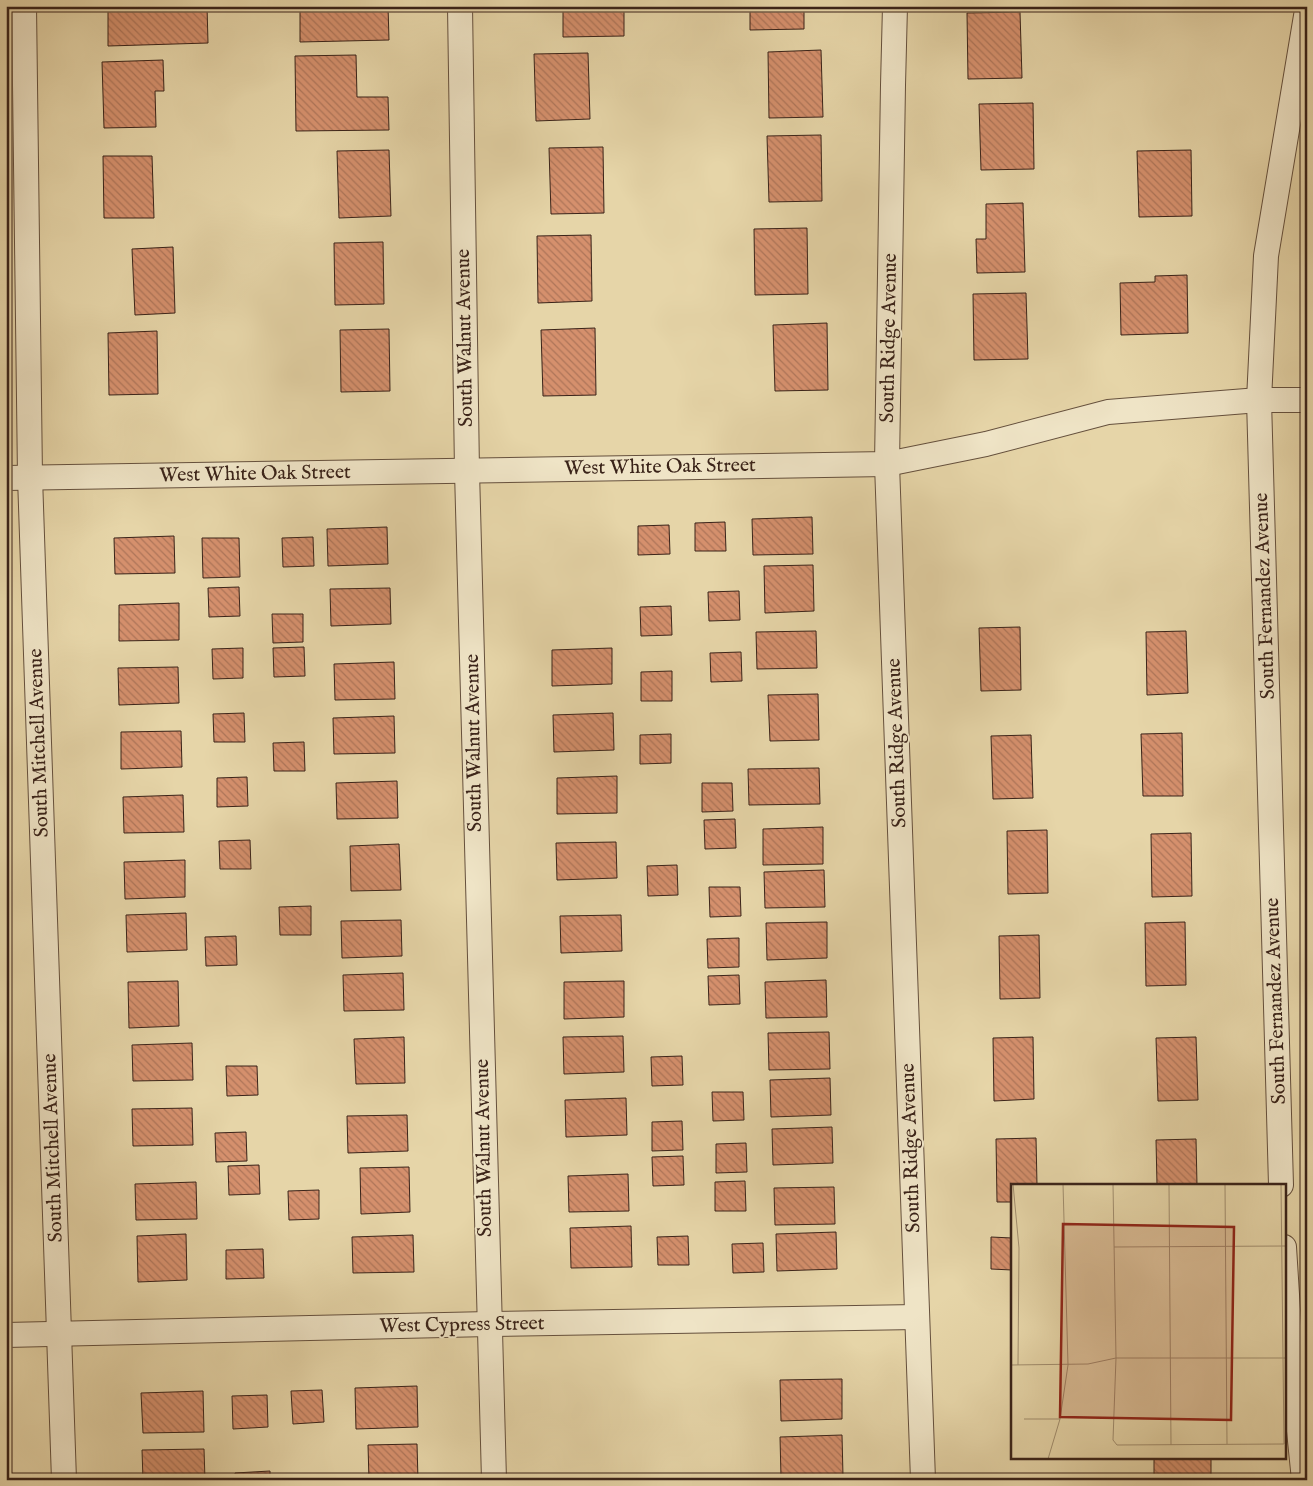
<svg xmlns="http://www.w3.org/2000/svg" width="1313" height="1486" font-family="'IM FELL English',serif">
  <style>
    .building { fill: url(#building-back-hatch); stroke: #3a2319 }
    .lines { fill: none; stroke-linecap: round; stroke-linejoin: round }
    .minor-casing { stroke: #65503d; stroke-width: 26 }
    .minor { stroke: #efe4c6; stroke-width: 24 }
    .labels { text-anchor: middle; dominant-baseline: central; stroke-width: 4; stroke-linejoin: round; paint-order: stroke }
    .street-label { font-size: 20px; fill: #3a2319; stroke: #efe4c6 }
    .inset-road { fill: none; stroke: #a18e6f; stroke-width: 1 }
    .view { fill: #8f2418; fill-opacity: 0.15; stroke: #8f2418; stroke-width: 2.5 }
    .inset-edge { fill: none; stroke: #3a2319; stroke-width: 2.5 }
  </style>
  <defs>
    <pattern id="building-back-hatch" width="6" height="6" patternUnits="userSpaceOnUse" patternTransform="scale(1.25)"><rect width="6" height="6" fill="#d5906d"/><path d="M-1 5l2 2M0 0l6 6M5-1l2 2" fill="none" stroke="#ae7559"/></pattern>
  </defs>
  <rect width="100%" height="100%" fill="#e6d5a8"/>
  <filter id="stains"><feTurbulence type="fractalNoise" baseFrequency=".004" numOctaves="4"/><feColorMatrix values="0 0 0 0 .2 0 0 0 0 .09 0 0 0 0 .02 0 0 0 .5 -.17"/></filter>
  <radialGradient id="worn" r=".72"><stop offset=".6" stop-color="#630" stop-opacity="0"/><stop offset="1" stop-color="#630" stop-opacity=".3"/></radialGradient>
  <g class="building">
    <path d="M128,6H207L208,43L108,46V10L128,9Z"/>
    <path d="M300,6H388L389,40L300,42Z"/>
    <path d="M563,6H624V36L563,37Z"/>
    <path d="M750,6H804V29L750,30Z"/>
    <path d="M1020,12L1022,78L968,79L967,13Z"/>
    <path d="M821,50L823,117L769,118L768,52Z"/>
    <path d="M588,53L590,119L536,121L534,54Z"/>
    <path d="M356,55L357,97H388L389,130L296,131L295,56Z"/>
    <path d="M163,60L164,91H155L156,127L104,128L102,62Z"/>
    <path d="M1033,103L1034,169L981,170L979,104Z"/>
    <path d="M821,135L822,201L769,202L767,136Z"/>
    <path d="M603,147L604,213L551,214L549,148Z"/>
    <path d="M389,150L391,216L339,218L337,151Z"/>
    <path d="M1191,150L1192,216L1139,217L1137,151Z"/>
    <path d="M103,156H152L154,218H104Z"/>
    <path d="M1023,203L1025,272L977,273L976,239H986V204Z"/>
    <path d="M807,228L808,294L755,295L754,229Z"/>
    <path d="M591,235L592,301L538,303L537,236Z"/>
    <path d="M383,242L384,304L335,305L334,243Z"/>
    <path d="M173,247L175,313L135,315L132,249Z"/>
    <path d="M1187,275L1188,333L1121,335L1120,283L1155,282V276Z"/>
    <path d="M1026,293L1028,359L974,360L973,294Z"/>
    <path d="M827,323L828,390L775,391L773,325Z"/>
    <path d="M595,328L596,395L543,396L541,330Z"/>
    <path d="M389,329L390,391L341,392L340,330Z"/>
    <path d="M157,331L158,394L109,395L108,333Z"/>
    <path d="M812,517L813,554L753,555L752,519Z"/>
    <path d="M725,522L726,551H695V523Z"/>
    <path d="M669,525L670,554L638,555V526Z"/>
    <path d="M387,527L388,564L328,566L327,529Z"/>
    <path d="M174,536L175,573L115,574L114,538Z"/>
    <path d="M313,537L314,566L283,567L282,538Z"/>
    <path d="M202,538H239L240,577L203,578Z"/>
    <path d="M813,565L814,611L765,613L764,566Z"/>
    <path d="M239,587L240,616L209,617L208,588Z"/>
    <path d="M390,588L391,624L331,626L330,589Z"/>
    <path d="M739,591L740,620L709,621L708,592Z"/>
    <path d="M179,603V640L119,641V605Z"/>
    <path d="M671,606L672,635L641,636L640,607Z"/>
    <path d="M272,614H303V642L273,643Z"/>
    <path d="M1020,627L1021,690L981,691L979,628Z"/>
    <path d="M816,631L817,668L757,669L756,632Z"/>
    <path d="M1186,631L1188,693L1147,695L1146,632Z"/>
    <path d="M304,647L305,676L274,677L273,648Z"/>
    <path d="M243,648V678L213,679L212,649Z"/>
    <path d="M612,648V684L552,686V650Z"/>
    <path d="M741,652L742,681L711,682L710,653Z"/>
    <path d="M394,662L395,699L335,700L334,664Z"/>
    <path d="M178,667L179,703L119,705L118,668Z"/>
    <path d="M672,671V701H641V672Z"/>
    <path d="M818,694L819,740L770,741L768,695Z"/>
    <path d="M244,713L245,742H214L213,714Z"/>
    <path d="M613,713L614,750L554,752L553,715Z"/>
    <path d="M394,716L395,753L334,754L333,718Z"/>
    <path d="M181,731L182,767L121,769V732Z"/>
    <path d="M1182,733L1183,796H1143L1141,734Z"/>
    <path d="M671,734V763L640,764V735Z"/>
    <path d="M1031,735L1033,798L993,799L991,736Z"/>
    <path d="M304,742L305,771H274L273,743Z"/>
    <path d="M819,768L820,804L749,805L748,769Z"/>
    <path d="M617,776V813L557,814V778Z"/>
    <path d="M247,777L248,806L217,807V778Z"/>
    <path d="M397,781L398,818L337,819L336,783Z"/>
    <path d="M702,783H732L733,811L702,812Z"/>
    <path d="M183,795L184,832L124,833L123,797Z"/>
    <path d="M735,819L736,848L705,849L704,820Z"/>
    <path d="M823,827V864L763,865V829Z"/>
    <path d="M1047,830L1048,893L1008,894L1007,831Z"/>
    <path d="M1191,833L1192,896L1152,897L1151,834Z"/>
    <path d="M250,840L251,869H220L219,841Z"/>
    <path d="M616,842L617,878L557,880L556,843Z"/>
    <path d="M399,844L401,890L351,891L350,846Z"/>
    <path d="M185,860V897L125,899L124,862Z"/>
    <path d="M677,865L678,895L648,896L647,866Z"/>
    <path d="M824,870L825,907L765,908L764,872Z"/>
    <path d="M709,887H740L741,916L710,917Z"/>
    <path d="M311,906V935H280L279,907Z"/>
    <path d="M186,913L187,950L127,952L126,915Z"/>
    <path d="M621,915L622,951L561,953L560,916Z"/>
    <path d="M401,920L402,956L342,958L341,921Z"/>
    <path d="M827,922V958L767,960L766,923Z"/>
    <path d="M1185,922L1186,985L1146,986L1145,923Z"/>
    <path d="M1039,935L1040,998L1000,999L999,936Z"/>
    <path d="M236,936L237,965L206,966L205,937Z"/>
    <path d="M739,938V967L708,968L707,939Z"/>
    <path d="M403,973L404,1010L344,1011L343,975Z"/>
    <path d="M739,975L740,1004L709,1005L708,976Z"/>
    <path d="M826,980L827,1017L766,1018L765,982Z"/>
    <path d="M178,981L179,1026L129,1028L128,982Z"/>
    <path d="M624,981V1017L564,1019V982Z"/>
    <path d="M829,1032L830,1069L769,1070L768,1033Z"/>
    <path d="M623,1036L624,1072L564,1074L563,1037Z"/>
    <path d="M404,1037L405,1083L356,1084L354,1039Z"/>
    <path d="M1033,1037L1034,1099L994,1101L993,1038Z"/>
    <path d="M1196,1037L1198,1100L1158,1101L1156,1038Z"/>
    <path d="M192,1043L193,1080L133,1081L132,1045Z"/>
    <path d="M682,1056L683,1085L652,1086L651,1057Z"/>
    <path d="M226,1066H257L258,1095L227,1096Z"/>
    <path d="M830,1078L831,1115L771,1117L770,1080Z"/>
    <path d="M712,1092H743L744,1120L713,1121Z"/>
    <path d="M626,1098L627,1135L566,1137L565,1100Z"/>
    <path d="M192,1108L193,1145L133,1146L132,1109Z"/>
    <path d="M407,1115L408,1151L348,1153L347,1116Z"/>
    <path d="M682,1121L683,1150L652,1151V1122Z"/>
    <path d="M832,1127L833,1163L773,1165L772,1129Z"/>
    <path d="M246,1132L247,1161L216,1162L215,1133Z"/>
    <path d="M1036,1138L1037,1185H1012V1202H997L996,1139Z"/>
    <path d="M1196,1139L1197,1185H1157L1156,1140Z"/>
    <path d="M746,1143L747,1172L716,1173V1144Z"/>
    <path d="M683,1156L684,1185L653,1186L652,1157Z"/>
    <path d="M259,1165L260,1194L229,1195L228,1166Z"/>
    <path d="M409,1167L410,1212L361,1214L360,1168Z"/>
    <path d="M628,1174L629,1211L569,1212L568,1176Z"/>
    <path d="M745,1181L746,1211H715V1182Z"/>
    <path d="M196,1182L197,1219L136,1220L135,1184Z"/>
    <path d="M834,1187L835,1224L775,1225L774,1188Z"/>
    <path d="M319,1190V1219L289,1220L288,1191Z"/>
    <path d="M631,1226L632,1267L571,1268L570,1228Z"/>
    <path d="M836,1232L837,1269L777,1271L776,1234Z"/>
    <path d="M186,1234L187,1280L138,1282L137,1236Z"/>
    <path d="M413,1235L414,1272L353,1273L352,1237Z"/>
    <path d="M688,1236L689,1265H658L657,1237Z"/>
    <path d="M991,1237L1012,1238V1270L991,1269Z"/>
    <path d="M763,1243L764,1272L733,1273L732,1244Z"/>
    <path d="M263,1249L264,1278L226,1279V1250Z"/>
    <path d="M842,1379V1419L781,1421L780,1380Z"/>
    <path d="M417,1386L418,1427L356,1429L355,1388Z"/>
    <path d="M322,1390L324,1422L293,1424L291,1391Z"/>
    <path d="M203,1391L204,1432L143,1433L141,1393Z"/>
    <path d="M267,1395L268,1427L233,1429L232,1396Z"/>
    <path d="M842,1435L843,1476L781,1477L780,1437Z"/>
    <path d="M417,1444L418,1480H369L368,1445Z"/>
    <path d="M204,1449L205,1480H143L142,1450Z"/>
    <path d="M1154,1457H1211V1476H1200V1480H1154Z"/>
    <path d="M270,1471V1480H235V1473Z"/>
  </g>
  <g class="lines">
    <g class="minor-casing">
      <g id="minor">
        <path d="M24,6L30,477L64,1480"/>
        <path d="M460,6L467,471L494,1480"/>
        <path d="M895,6L893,85L887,464L923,1480"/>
        <path d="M6,478L887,464L986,444L1108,412L1259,400H1307"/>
        <path d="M1281,1185L1259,400L1266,256L1307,10"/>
        <path d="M1284,1247L1290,1342L1304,1480"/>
        <path d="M6,1335L489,1324L917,1317"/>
      </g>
    </g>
    <use href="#minor" class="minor"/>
  </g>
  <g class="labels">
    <g class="street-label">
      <text transform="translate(465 338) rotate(-91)">South Walnut Avenue</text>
      <text transform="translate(889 338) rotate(-89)">South Ridge Avenue</text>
      <text transform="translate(660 467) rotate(-1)">West White Oak Street</text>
      <text transform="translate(255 474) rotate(-1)">West White Oak Street</text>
      <text transform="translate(1265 596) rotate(-92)">South Fernandez Avenue</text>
      <text transform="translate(39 743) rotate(-92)">South Mitchell Avenue</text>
      <text transform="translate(474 743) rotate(-91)">South Walnut Avenue</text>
      <text transform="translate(897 743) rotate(-92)">South Ridge Avenue</text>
      <text transform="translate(1276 1001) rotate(-92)">South Fernandez Avenue</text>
      <text transform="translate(53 1148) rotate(-92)">South Mitchell Avenue</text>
      <text transform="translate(484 1148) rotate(-91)">South Walnut Avenue</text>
      <text transform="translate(911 1148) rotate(-92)">South Ridge Avenue</text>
      <text transform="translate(462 1325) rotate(-1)">West Cypress Street</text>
    </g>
  </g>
  <g transform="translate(1011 1184)">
    <rect width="275" height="275" fill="#e6d5a8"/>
    <path class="inset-road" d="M2,0L8,64L7,181M158,0L160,261M214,0L216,260M270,0L273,260M103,63L275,62M0,181L77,180L105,174H275M13,235H49M102,256L105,174L102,0M102,256L106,261L273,260M37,275L49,235L57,181L52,0"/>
    <path class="view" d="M52,40L223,43L220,236L49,233Z"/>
    <rect width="275" height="275" class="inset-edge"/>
  </g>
  <rect width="1313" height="1486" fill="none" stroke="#e6d5a8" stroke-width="25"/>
  <rect x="8" y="8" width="1298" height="1471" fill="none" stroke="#3a2319" stroke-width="2.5"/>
  <rect x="12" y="12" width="1288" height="1461" fill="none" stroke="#3a2319"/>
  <rect width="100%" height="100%" filter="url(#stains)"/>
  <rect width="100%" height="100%" fill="url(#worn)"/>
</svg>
